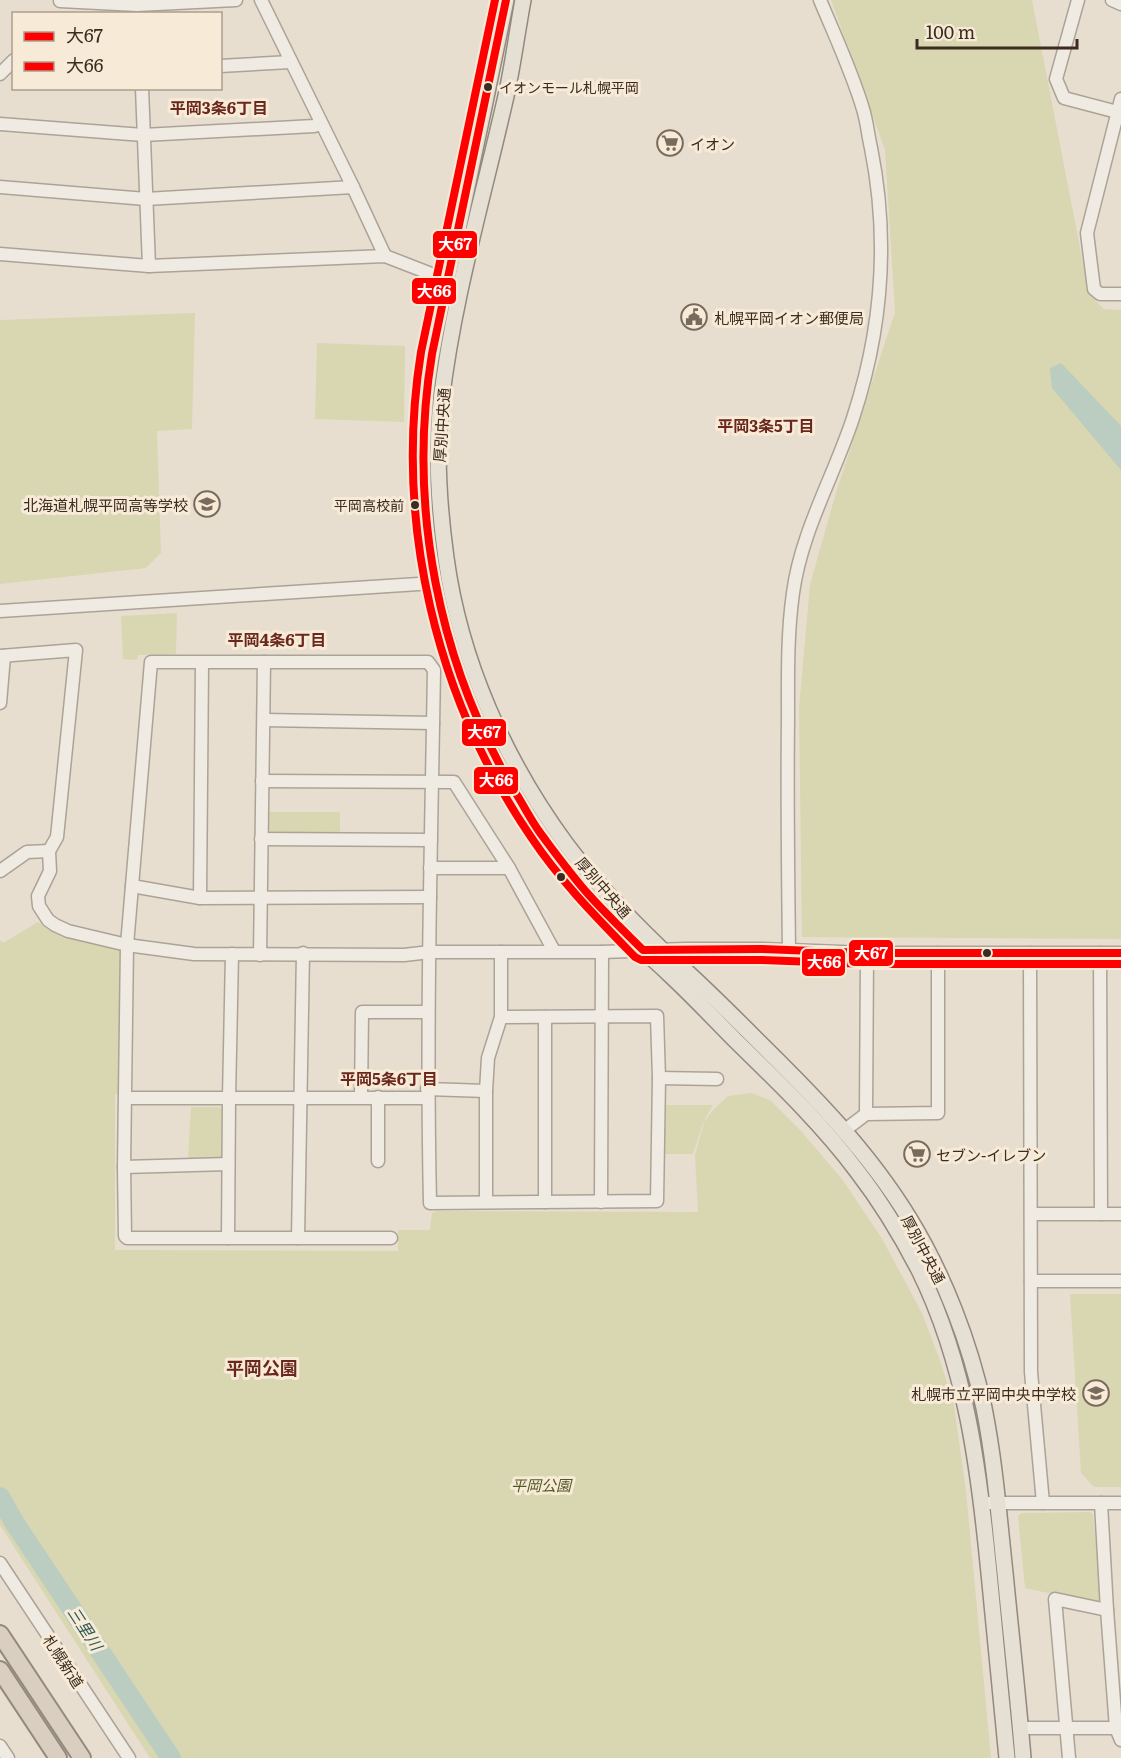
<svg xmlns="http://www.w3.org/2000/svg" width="1121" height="1758" font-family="Literata,'Noto Sans JP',serif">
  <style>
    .green { fill: #d9d6b2 }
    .water { fill: #bbccc0 }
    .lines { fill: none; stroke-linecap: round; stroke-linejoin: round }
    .river { stroke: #bbccc0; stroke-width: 20 }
    .minor-casing { stroke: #aca398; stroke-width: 15 }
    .major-casing { stroke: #92897f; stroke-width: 18 }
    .highway-casing { stroke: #92897f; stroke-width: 20 }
    .minor { stroke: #efeae2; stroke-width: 12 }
    .major { stroke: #e6dfd3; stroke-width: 15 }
    .highway { stroke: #dacec1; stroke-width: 16 }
    .bus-1-casing { stroke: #f7ebd7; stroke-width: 12 }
    .bus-2-casing { stroke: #f7ebd7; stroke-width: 12 }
    .bus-1 { stroke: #f00; stroke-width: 8 }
    .bus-2 { stroke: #f00; stroke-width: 8 }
    .bus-dot { fill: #3c2b1f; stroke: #f7ebd7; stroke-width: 2 }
    .labels { text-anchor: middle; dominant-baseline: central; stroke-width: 6; stroke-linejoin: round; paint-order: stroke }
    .bus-label { font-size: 14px; fill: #3c2b1f; stroke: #f7ebd7; text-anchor: start }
    .poi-label { font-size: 15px; fill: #3c2b1f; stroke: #f7ebd7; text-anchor: start }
    .street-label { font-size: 15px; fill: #3c2b1f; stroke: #f7ebd7 }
    .park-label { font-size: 15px; font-style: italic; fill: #505925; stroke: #f7ebd7 }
    .neighbourhood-label { font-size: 16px; font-weight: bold; fill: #6a271d; stroke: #f7ebd7 }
    .water-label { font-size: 16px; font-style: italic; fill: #2e5c56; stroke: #f7ebd7 }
    .quarter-label { font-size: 18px; font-weight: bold; fill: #6a271d; stroke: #f7ebd7 }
    .line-badge { stroke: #f7ebd7; stroke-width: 2 }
    .badge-label { font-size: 16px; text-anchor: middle; font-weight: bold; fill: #fff }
  </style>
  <rect width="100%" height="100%" fill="#e7ded0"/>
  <g class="green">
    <path d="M831,0H1032L1089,294L1104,309L1121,310V939L802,937L799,708L810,585L835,496L895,312L885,150Z"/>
    <path d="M195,313L192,429L157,431L161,553L146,568L0,584V320Z"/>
    <path d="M317,343L405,346L404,422L315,419Z"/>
    <path d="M177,613L176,654L138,655L137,660L123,659L121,616Z"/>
    <path d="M269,812H340V832L272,833L268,829Z"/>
    <path d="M38,922C60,940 92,943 120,949L122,960V1094H115V1250L398,1251V1230H430L432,1213L437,1211L698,1212L695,1155L704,1122L713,1110L728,1096L751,1093L770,1100L801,1131L842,1179L881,1237L922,1313L941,1363L954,1406L966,1491L991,1758H150L0,1525V940L3,943Z"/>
    <path d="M665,1105H713L703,1123L693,1154H664Z"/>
    <path d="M191,1107H220L222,1110V1156L218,1159H188Z"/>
    <path d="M1070,1294H1121V1487H1094L1081,1473Z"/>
    <path d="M1089,1512L1093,1514L1102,1601L1098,1604L1025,1588L1018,1516L1022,1513Z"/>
  </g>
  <path class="water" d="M1061,363L1121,426V470L1052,388L1050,368Z"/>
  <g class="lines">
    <path class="river" d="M0,1497L14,1522L171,1758"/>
    <g class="minor-casing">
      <g id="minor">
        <path d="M261,0L353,187L385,256"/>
        <path d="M1078,0L1056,79L1064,98L1121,113"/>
        <path d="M1112,0L1121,4"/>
        <path d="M60,1L137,5L236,0"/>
        <path d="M220,66L290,62"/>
        <path d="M0,74L14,60"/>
        <path d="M142,88L149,266"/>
        <path d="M1121,99L1087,233L1094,289L1100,294H1121"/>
        <path d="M0,124L143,135L314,126L321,124"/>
        <path d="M0,187L146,199L353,187"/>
        <path d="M0,254L149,266L385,256L434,275L448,277"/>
        <path d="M0,611L434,583"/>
        <path d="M0,656L76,650L57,837L49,851L50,871L38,896L39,906L48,920L55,925L68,931L127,945L194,954L404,955L430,952H602L686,949H761L867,953H1121"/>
        <path d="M0,703L4,656"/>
        <path d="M264,720L433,723"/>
        <path d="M262,781L454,782L509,868L554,951"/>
        <path d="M261,839L431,840"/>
        <path d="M430,868H509"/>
        <path d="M0,871L27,852L49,851"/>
        <path d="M132,886L200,898L430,897"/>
        <path d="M200,898L202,663"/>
        <path d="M789,951C788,874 787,797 788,721C788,678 787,635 793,593C801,532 834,476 853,418C882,330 889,238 871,148C868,135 867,122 863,109C852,72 835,36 820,0"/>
        <path d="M1030,953L1031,1372L1043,1503"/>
        <path d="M1100,953L1101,1214"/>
        <path d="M260,955L264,662"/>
        <path d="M545,1017V1202"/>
        <path d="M659,1078L717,1079"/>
        <path d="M427,1089L486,1091"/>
        <path d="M361,1097L362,1012H427"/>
        <path d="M126,1098H428"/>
        <path d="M866,1114L867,953"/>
        <path d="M845,1130L866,1114L938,1113V953"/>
        <path d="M378,1161V1097"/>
        <path d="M124,1167L228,1164"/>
        <path d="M486,1202V1091L488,1058L501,1017V952"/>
        <path d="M601,1202L602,952"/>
        <path d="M1031,1214H1121"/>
        <path d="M228,1238L229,1098L232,954"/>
        <path d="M298,1238L303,953"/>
        <path d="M391,1238H127L125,1236L124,1167L127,945L151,662H428L434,670C431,848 426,1025 430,1203L657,1201L659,1078L657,1016L501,1017"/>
        <path d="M1031,1281H1121"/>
        <path d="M983,1503H1121"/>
        <path d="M1101,1503L1107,1610L1116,1728L1121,1740"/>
        <path d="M0,1563L129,1758"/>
        <path d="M1021,1728H1121"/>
        <path d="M0,1746L8,1758"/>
        <path d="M1069,1758L1055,1599L1107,1610"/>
      </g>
    </g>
    <g class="major-casing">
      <g id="major">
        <path d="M506,0C490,80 473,159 456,239C445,290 432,341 426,393C406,596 479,791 625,934C638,947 654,959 668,973C692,995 714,1019 737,1042C779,1083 822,1124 857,1171C881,1202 901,1235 919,1270C966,1365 979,1469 989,1573C995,1635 1001,1696 1007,1758"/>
        <path d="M523,0C517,32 513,65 506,96C483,198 453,299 441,402C435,454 439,507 446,558C460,661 505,761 566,844C593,880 625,914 658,946C667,955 677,963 687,972C711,994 734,1017 757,1040C813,1095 868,1151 909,1218C944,1275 970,1343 984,1408C995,1463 999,1518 1005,1573C1011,1635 1018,1696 1023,1758"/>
      </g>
    </g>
    <g class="highway-casing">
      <g id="highway">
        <path d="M0,1634L82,1758"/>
        <path d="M0,1670L58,1758"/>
      </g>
    </g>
    <use href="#minor" class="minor"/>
    <use href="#major" class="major"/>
    <use href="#highway" class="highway"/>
    <g class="bus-1-casing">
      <path id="bus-1" d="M506,0L432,354C407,505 438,665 517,795C525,808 532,822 541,834C556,854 572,876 589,895C606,914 625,932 643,950L761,949L867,953H1121"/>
    </g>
    <g class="bus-2-casing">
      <path id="bus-2" d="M495,0L421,352C394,521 435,697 531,837C561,882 598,919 635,957L641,960H761L867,964H1121"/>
    </g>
    <use href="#bus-1" class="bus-1"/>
    <use href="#bus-2" class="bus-2"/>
  </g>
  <defs>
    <g id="supermarket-ring" transform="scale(1.35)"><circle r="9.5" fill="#f7ebd7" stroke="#786a5d" stroke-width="1.5"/><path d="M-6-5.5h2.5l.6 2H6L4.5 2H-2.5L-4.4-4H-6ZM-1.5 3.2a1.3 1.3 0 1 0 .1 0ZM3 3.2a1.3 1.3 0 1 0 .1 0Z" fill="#786a5d"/></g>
    <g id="civic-ring" transform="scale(1.35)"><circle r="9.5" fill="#f7ebd7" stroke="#786a5d" stroke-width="1.5"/><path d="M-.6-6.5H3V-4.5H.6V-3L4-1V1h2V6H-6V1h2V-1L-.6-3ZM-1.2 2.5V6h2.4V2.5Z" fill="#786a5d"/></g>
    <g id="school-ring" transform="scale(1.35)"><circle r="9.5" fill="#f7ebd7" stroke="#786a5d" stroke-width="1.5"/><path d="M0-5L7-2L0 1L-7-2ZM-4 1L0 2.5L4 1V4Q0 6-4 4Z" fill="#786a5d"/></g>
  </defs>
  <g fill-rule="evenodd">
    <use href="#supermarket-ring" x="670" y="143"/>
    <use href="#civic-ring" x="694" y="317"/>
    <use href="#school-ring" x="207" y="504"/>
    <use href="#supermarket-ring" x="917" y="1154"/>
    <use href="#school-ring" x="1096" y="1393"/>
  </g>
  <g class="bus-dot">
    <circle cx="488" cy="87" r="5"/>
    <circle cx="415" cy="505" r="5"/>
    <circle cx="561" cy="877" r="5"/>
    <circle cx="987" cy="953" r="5"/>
  </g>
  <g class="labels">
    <g class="bus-label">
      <text x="499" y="87">イオンモール札幌平岡</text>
      <text x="404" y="505" text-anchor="end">平岡高校前</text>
    </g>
    <g class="poi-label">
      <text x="690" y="143">イオン</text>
      <text x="714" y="317">札幌平岡イオン郵便局</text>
      <text x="188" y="504" text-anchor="end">北海道札幌平岡高等学校</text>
      <text x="936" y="1154">セブン-イレブン</text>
      <text x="1076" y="1393" text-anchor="end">札幌市立平岡中央中学校</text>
    </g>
    <g class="street-label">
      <text transform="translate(441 425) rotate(-86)">厚別中央通</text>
      <text transform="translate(604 887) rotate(49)">厚別中央通</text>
      <text transform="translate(924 1249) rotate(62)">厚別中央通</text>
      <text transform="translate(64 1661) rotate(57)">札幌新道</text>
    </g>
    <g class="park-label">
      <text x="541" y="1484">平岡公園</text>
    </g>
    <g class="neighbourhood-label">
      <text x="219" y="107">平岡3条6丁目</text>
      <text x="766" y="425">平岡3条5丁目</text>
      <text x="277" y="639">平岡4条6丁目</text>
      <text x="389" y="1078">平岡5条6丁目</text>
    </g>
    <g class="water-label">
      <text transform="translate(86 1628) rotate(57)">三里川</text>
    </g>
    <g class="quarter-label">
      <text x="262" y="1367">平岡公園</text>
    </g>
  </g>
  <g class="line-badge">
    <rect x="432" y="230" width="46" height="29" rx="6" fill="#f00"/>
    <rect x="411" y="277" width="46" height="28" rx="6" fill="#f00"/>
    <rect x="461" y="718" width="46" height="29" rx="6" fill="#f00"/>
    <rect x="473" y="766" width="46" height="29" rx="6" fill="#f00"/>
    <rect x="848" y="939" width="46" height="28" rx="6" fill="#f00"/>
    <rect x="801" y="948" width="45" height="29" rx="6" fill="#f00"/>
  </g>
  <g class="badge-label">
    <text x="455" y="250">大67</text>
    <text x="434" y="297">大66</text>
    <text x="484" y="738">大67</text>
    <text x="496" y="786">大66</text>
    <text x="871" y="959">大67</text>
    <text x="824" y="968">大66</text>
  </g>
  <rect x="12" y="12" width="210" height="78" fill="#f7ebd7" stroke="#ac9e8d" stroke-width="1.5"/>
  <rect x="24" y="32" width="30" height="9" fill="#ff0000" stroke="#ac9e8d" stroke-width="1.5"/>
  <text x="66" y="42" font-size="18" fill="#3c2b1f">大67</text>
  <rect x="24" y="62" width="30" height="9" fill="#ff0000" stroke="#ac9e8d" stroke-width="1.5"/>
  <text x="66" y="72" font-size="18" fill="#3c2b1f">大66</text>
  <path d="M917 39v9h160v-9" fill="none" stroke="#3c2b1f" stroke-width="3"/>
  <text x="926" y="39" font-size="18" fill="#3c2b1f" stroke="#f7ebd7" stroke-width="4.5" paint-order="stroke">100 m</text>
</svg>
